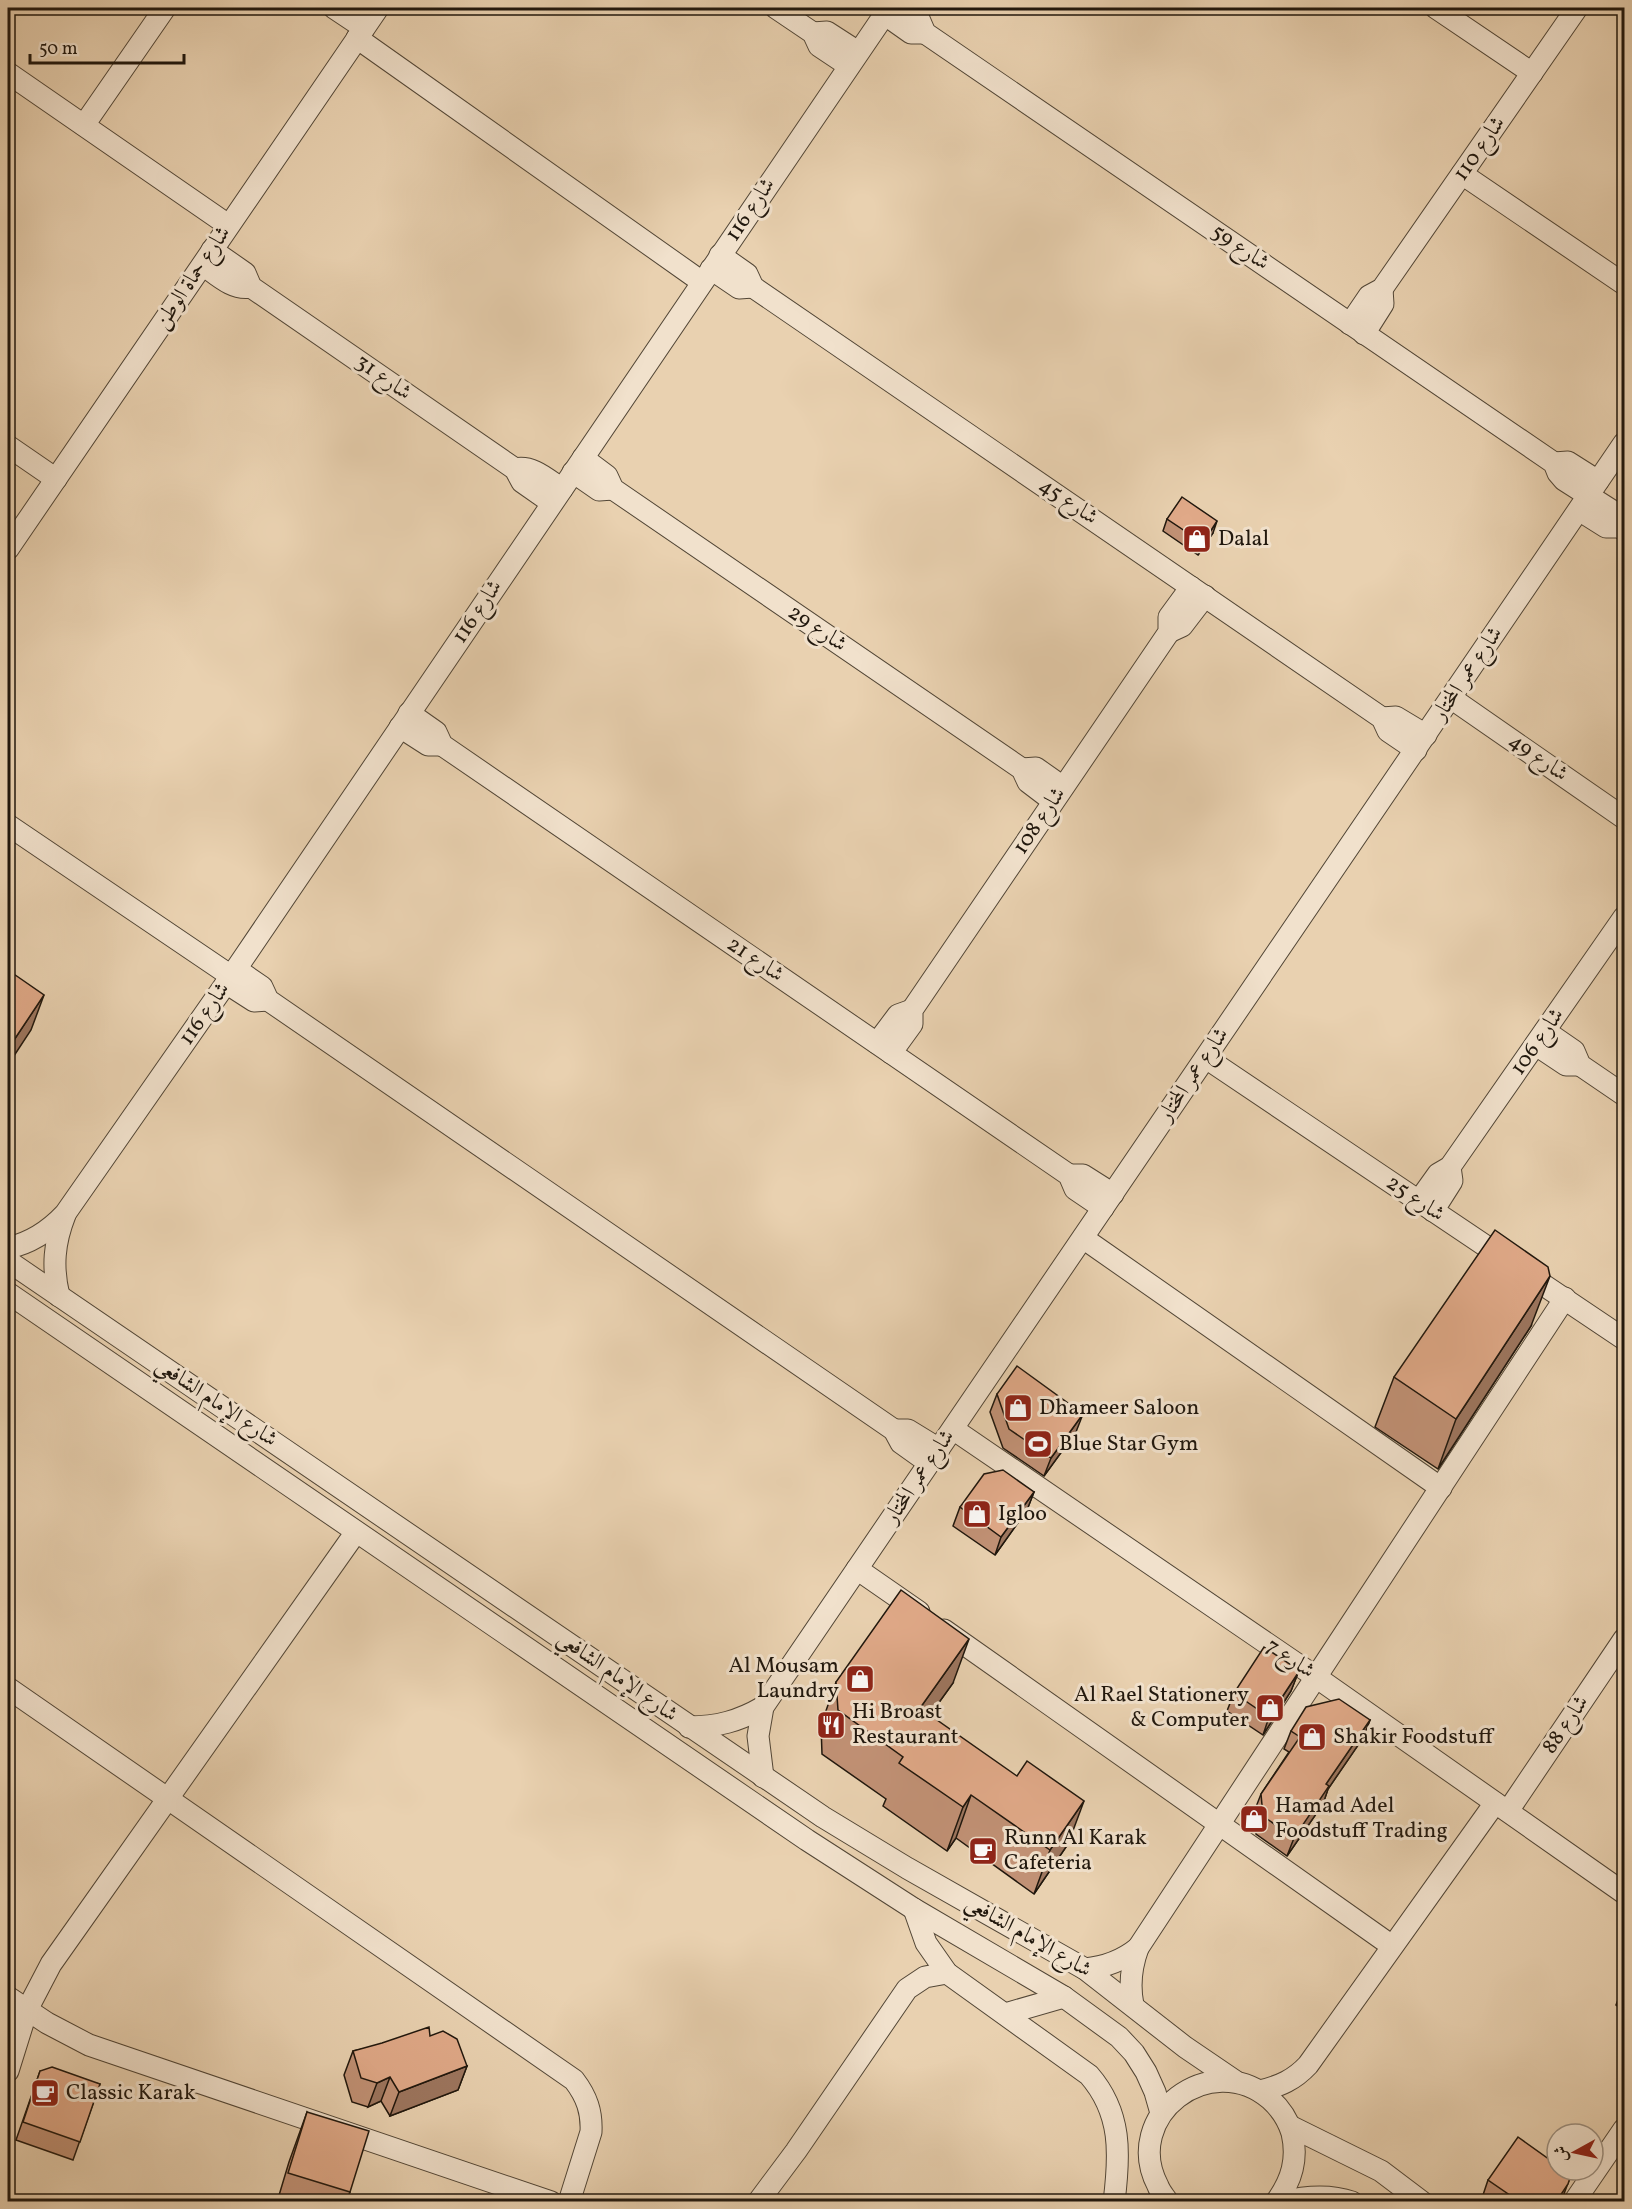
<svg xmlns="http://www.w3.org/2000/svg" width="1632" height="2209" font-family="Vollkorn,Amiri,serif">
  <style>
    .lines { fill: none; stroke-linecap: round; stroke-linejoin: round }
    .minor-casing { stroke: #524636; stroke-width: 23 }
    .minor { stroke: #f1e1cc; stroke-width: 21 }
    .wall { fill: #c19175; stroke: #20170d; stroke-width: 1.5 }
    .shaded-wall { fill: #9d765f; stroke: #20170d; stroke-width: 1.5 }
    .building { fill: #e0a988; stroke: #20170d; stroke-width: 1.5 }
    .labels { text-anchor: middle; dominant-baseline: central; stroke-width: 6; stroke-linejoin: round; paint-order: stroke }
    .street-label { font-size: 22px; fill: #20170d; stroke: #f1e1cc }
    .poi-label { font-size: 22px; fill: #20170d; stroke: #f1e1cc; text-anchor: start }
  </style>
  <rect width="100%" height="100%" fill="#e9d1b0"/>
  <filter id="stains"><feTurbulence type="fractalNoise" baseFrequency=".00333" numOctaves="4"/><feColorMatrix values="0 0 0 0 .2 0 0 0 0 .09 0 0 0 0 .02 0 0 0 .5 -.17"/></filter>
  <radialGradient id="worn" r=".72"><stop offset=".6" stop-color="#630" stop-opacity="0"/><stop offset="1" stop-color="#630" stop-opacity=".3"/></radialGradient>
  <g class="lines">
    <g class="minor-casing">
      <g id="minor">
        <path d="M334,8L364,28"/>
        <path d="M776,8L813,33L819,46L849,66"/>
        <path d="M904,8L919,19L925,33L1554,463L1558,473L1564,480L1611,510C1617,516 1618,526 1624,530"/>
        <path d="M1436,8L1532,73"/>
        <path d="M884,14L911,33H925"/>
        <path d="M813,33L827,32L858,52"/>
        <path d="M357,38L702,282"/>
        <path d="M8,73L228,225"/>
        <path d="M84,125L165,8"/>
        <path d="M1462,174L1624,284"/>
        <path d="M212,250L245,273L251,287L515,469L522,482L552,503"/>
        <path d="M720,255L747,274L753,287L1382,718L1388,731L1416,750"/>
        <path d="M203,265C216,274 233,291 251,287"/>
        <path d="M711,269L739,288L753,287"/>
        <path d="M1350,324L1369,296L1382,289L1577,8"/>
        <path d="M1364,334L1383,304L1382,289"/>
        <path d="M8,446L56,479"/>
        <path d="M583,458L607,476L613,489L1022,769L1028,782L1053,801"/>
        <path d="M1554,463L1568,462L1598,481"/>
        <path d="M515,469C533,465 548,480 562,489"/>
        <path d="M573,472L599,490L613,489"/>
        <path d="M1579,510L1606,527H1620"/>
        <path d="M8,549L378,8"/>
        <path d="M1169,632L1182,626L1205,596"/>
        <path d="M1451,698L1624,818"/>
        <path d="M409,713L436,732L442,745L1069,1175L1075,1189L1103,1208"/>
        <path d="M1382,718L1396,717L1426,735"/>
        <path d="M400,727L428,745H442"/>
        <path d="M1022,769L1036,768L1063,787"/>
        <path d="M8,825L231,976"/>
        <path d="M236,969L262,987L268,1000L894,1430L901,1443L929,1463"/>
        <path d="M226,983L254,1001L268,1000"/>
        <path d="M1545,1031L1574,1051L1580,1065L1624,1095"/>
        <path d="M877,1043L898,1015L912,1010"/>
        <path d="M1536,1045L1566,1065H1580"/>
        <path d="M891,1053L912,1024V1010L1169,632V617L1191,587"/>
        <path d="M1206,1058L1624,1339"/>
        <path d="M1069,1175H1083L1113,1194"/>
        <path d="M1418,1202L1438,1174L1450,1167L1624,917"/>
        <path d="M1433,1211L1452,1181L1450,1167"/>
        <path d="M1083,1238L1441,1488"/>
        <path d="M8,1248C31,1243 49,1231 65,1214L236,969L889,8"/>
        <path d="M8,1261L823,1817L907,1868L1085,1969L1185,2047L1235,2081"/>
        <path d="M8,1293L807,1840L914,1909L1064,1997L1119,2037L1134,2053L1146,2072L1155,2092L1161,2113"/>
        <path d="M59,1296C52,1267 54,1243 65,1215"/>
        <path d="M953,1429L1316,1677L1624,1893"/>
        <path d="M894,1430H908L939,1449"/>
        <path d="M857,1569L919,1612"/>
        <path d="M944,1630L1392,1946"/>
        <path d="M8,1688L574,2080C587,2097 592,2112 591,2132L569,2202"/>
        <path d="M689,1727C717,1727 739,1721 763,1707"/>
        <path d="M763,1777L758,1736L763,1707L1624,443"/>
        <path d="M1508,1811L1624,1639"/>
        <path d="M914,1909L926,1943L947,1973L1089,2075C1122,2113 1120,2154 1114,2202"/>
        <path d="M1085,1969C1106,1967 1122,1961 1138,1948"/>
        <path d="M8,1997L47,2023L89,2045L551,2202"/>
        <path d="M1133,2005C1129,1985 1131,1967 1138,1948L1565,1298"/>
        <path d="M1005,2014L1064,1997"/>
        <path d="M8,2071L27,2010L51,1964L356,1532"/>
        <path d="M1260,2091C1280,2086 1294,2080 1308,2065L1495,1803"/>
        <path d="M1290,2126L1381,2171L1422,2202"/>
        <path d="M758,2202L796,2151L907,1989L925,1977L947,1973"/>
        <path d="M1168,2202C1165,2197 1160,2192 1158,2186C1121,2116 1210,2048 1270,2099C1280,2108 1288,2120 1292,2133C1298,2159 1292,2180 1276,2202"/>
        <path d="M1282,2202C1306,2196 1329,2194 1352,2202"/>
        <path d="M1574,2202L1624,2129"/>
      </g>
    </g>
    <use href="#minor" class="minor"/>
  </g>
  <g class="wall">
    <path d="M1167,519L1213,533L1198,555L1163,531Z"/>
    <path d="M1531,1326L1438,1469L1375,1427L1394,1377Z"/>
    <path d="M997,1394L1076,1432L1044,1476L1003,1448L990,1412Z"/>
    <path d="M1034,1492L1027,1510L995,1555L953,1526L960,1507Z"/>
    <path d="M1298,1673L1291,1691L1263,1735L1227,1711L1234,1693Z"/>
    <path d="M836,1682L953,1683L930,1715L1068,1844L1034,1894L956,1838L947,1851L883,1806L886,1799L822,1754L821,1725Z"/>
    <path d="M1370,1720L1363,1738L1328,1789L1323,1804L1287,1856L1256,1834L1254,1812L1261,1794L1289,1752L1284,1749L1291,1731Z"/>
    <path d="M1624,1985V2011L1616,2005Z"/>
    <path d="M430,2036L467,2066L458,2090L390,2116L381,2101L368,2107L352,2102L344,2075L353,2051Z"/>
    <path d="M40,2071L100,2084L73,2160L16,2140Z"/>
    <path d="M307,2112L350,2192L346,2202H277L289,2162Z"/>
    <path d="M1488,2180L1561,2202H1487L1482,2198Z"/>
  </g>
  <g class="shaded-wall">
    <path d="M1217,521L1213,533L1198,555L1203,543Z"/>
    <path d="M44,995L31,1030L8,1065V1049Z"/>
    <path d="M1550,1276L1531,1326L1438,1469L1456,1419Z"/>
    <path d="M1083,1414L1076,1432L1044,1476L1051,1458Z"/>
    <path d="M1034,1492L1027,1510L995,1555L1001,1537Z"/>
    <path d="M969,1639L953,1683L904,1751L920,1708Z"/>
    <path d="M1298,1673L1291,1691L1263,1735L1269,1717Z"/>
    <path d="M1370,1720L1363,1738L1328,1789L1323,1804L1287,1856L1294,1838L1326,1784Z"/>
    <path d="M971,1795L956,1838L947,1851L963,1807Z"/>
    <path d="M1084,1801L1068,1844L1034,1894L1050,1850Z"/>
    <path d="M467,2066L458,2090L390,2116L399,2092Z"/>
    <path d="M390,2077L381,2101L368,2107L377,2083Z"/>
    <path d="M1571,2175L1561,2202H1556Z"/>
  </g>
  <g class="building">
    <path d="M1182,497L1217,521L1203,543L1167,519Z"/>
    <path d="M8,970L44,995L8,1049Z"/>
    <path d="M1495,1230L1548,1267L1550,1276L1456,1419L1394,1377Z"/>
    <path d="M1017,1366L1083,1414L1051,1458L1009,1429L997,1394Z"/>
    <path d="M1003,1470L1034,1492L1001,1537L960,1507L984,1474Z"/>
    <path d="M901,1590L969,1639L920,1708L1017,1776L1027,1761L1084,1801L1050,1850L971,1795L963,1807L899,1763L903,1757L838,1710L836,1682Z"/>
    <path d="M1264,1647L1297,1669L1298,1673L1269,1717L1234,1693Z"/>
    <path d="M1339,1699L1370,1720L1326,1784L1329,1786L1294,1838L1263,1816L1261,1794L1300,1737L1291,1731L1306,1707Z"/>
    <path d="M429,2027L430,2036L443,2031L457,2039L467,2066L399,2092L390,2077L377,2083L361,2078L353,2051L382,2043Z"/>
    <path d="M52,2067L100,2084L80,2142L23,2122L40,2071Z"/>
    <path d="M307,2112L369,2131L350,2192L288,2173Z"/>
    <path d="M1518,2137L1557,2165V2170H1564L1571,2175L1568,2184L1556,2202H1520L1488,2180Z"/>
  </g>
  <defs>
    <g id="shop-square" transform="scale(1.5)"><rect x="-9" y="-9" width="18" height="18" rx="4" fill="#8f2418" stroke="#f1e1cc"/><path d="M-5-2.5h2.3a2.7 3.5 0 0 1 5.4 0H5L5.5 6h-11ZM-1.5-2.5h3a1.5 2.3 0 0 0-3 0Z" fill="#fff"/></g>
    <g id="stadium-square" transform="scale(1.5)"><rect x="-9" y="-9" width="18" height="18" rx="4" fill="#8f2418" stroke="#f1e1cc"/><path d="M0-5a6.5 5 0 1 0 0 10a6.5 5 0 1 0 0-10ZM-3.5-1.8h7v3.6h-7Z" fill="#fff"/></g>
    <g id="restaurant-square" transform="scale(1.5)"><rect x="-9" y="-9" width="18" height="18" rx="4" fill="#8f2418" stroke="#f1e1cc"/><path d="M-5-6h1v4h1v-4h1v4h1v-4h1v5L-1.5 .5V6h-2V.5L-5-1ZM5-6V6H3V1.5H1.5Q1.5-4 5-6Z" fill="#fff"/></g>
    <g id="cafe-square" transform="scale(1.5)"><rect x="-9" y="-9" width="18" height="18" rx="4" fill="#8f2418" stroke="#f1e1cc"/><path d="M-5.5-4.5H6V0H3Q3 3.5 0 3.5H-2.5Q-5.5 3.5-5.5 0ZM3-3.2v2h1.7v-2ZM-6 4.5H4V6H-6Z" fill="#fff"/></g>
  </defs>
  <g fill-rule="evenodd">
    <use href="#shop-square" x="1197" y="539"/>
    <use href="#shop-square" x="1018" y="1408"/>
    <use href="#stadium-square" x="1038" y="1444"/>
    <use href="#shop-square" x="977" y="1514"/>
    <use href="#shop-square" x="860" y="1679"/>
    <use href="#shop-square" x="1270" y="1708"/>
    <use href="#restaurant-square" x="831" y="1725"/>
    <use href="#shop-square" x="1312" y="1737"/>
    <use href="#shop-square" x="1254" y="1819"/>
    <use href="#cafe-square" x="983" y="1851"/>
    <use href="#cafe-square" x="45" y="2093"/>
  </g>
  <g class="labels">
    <g class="street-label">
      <text transform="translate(1480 149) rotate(-55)">شارع 110</text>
      <text transform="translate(751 210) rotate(-56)">شارع 116</text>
      <text transform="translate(1240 248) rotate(34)">شارع 59</text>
      <text transform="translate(193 278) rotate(-56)">شارع حماة الوطن</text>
      <text transform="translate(383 378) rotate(35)">شارع 31</text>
      <text transform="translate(1068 502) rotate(34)">شارع 45</text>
      <text transform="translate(478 612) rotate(-56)">شارع 116</text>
      <text transform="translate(817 629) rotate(34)">شارع 29</text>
      <text transform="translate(1468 674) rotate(-56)">شارع عمر المختار</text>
      <text transform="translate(1538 758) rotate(35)">شارع 49</text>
      <text transform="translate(1040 821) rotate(-56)">شارع 108</text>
      <text transform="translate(755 960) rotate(34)">شارع 21</text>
      <text transform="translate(205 1014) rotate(-55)">شارع 116</text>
      <text transform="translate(1538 1042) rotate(-55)">شارع 106</text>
      <text transform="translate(1194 1075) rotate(-56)">شارع عمر المختار</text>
      <text transform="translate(1415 1199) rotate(34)">شارع 25</text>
      <text transform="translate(216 1403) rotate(34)">شارع الإمام الشافعي</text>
      <text transform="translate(920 1477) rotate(-56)">شارع عمر المختار</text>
      <text transform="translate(1290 1659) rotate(34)">شارع 7</text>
      <text transform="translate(617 1677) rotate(35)">شارع الإمام الشافعي</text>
      <text transform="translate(1566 1725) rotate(-56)">شارع 88</text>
      <text transform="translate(1028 1937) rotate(30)">شارع الإمام الشافعي</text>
    </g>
    <g class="poi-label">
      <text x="1218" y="539">Dalal</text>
      <text x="1039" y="1408">Dhameer Saloon</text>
      <text x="1059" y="1444">Blue Star Gym</text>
      <text x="998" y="1514">Igloo</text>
      <text x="839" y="1666" text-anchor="end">Al Mousam<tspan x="839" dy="25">Laundry</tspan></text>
      <text x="1249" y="1695" text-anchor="end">Al Rael Stationery<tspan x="1249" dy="25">&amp; Computer</tspan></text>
      <text x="852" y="1712">Hi Broast<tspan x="852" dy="25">Restaurant</tspan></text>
      <text x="1333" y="1737">Shakir Foodstuff</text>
      <text x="1275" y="1806">Hamad Adel<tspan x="1275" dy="25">Foodstuff Trading</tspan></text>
      <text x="1004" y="1838">Runn Al Karak<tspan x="1004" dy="25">Cafeteria</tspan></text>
      <text x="66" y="2093">Classic Karak</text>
    </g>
  </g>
  <rect width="1632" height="2209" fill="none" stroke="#e9d1b0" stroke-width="30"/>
  <rect x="9" y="9" width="1614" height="2191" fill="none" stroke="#20170d" stroke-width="3"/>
  <rect x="15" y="15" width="1602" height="2179" fill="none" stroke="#20170d" stroke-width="1.5"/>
  <g transform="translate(1575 2152) rotate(262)"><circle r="28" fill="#f1e1cc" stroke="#9d9080" stroke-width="1.5"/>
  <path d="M0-4.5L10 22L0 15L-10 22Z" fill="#8f2418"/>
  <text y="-9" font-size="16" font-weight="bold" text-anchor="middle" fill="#20170d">ش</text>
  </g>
  <path d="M30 54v9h154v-9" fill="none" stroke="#20170d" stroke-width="3"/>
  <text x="39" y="54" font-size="18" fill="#20170d" stroke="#f1e1cc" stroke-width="4.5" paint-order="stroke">50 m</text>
  <rect width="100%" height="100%" filter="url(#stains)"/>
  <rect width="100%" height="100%" fill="url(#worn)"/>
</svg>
